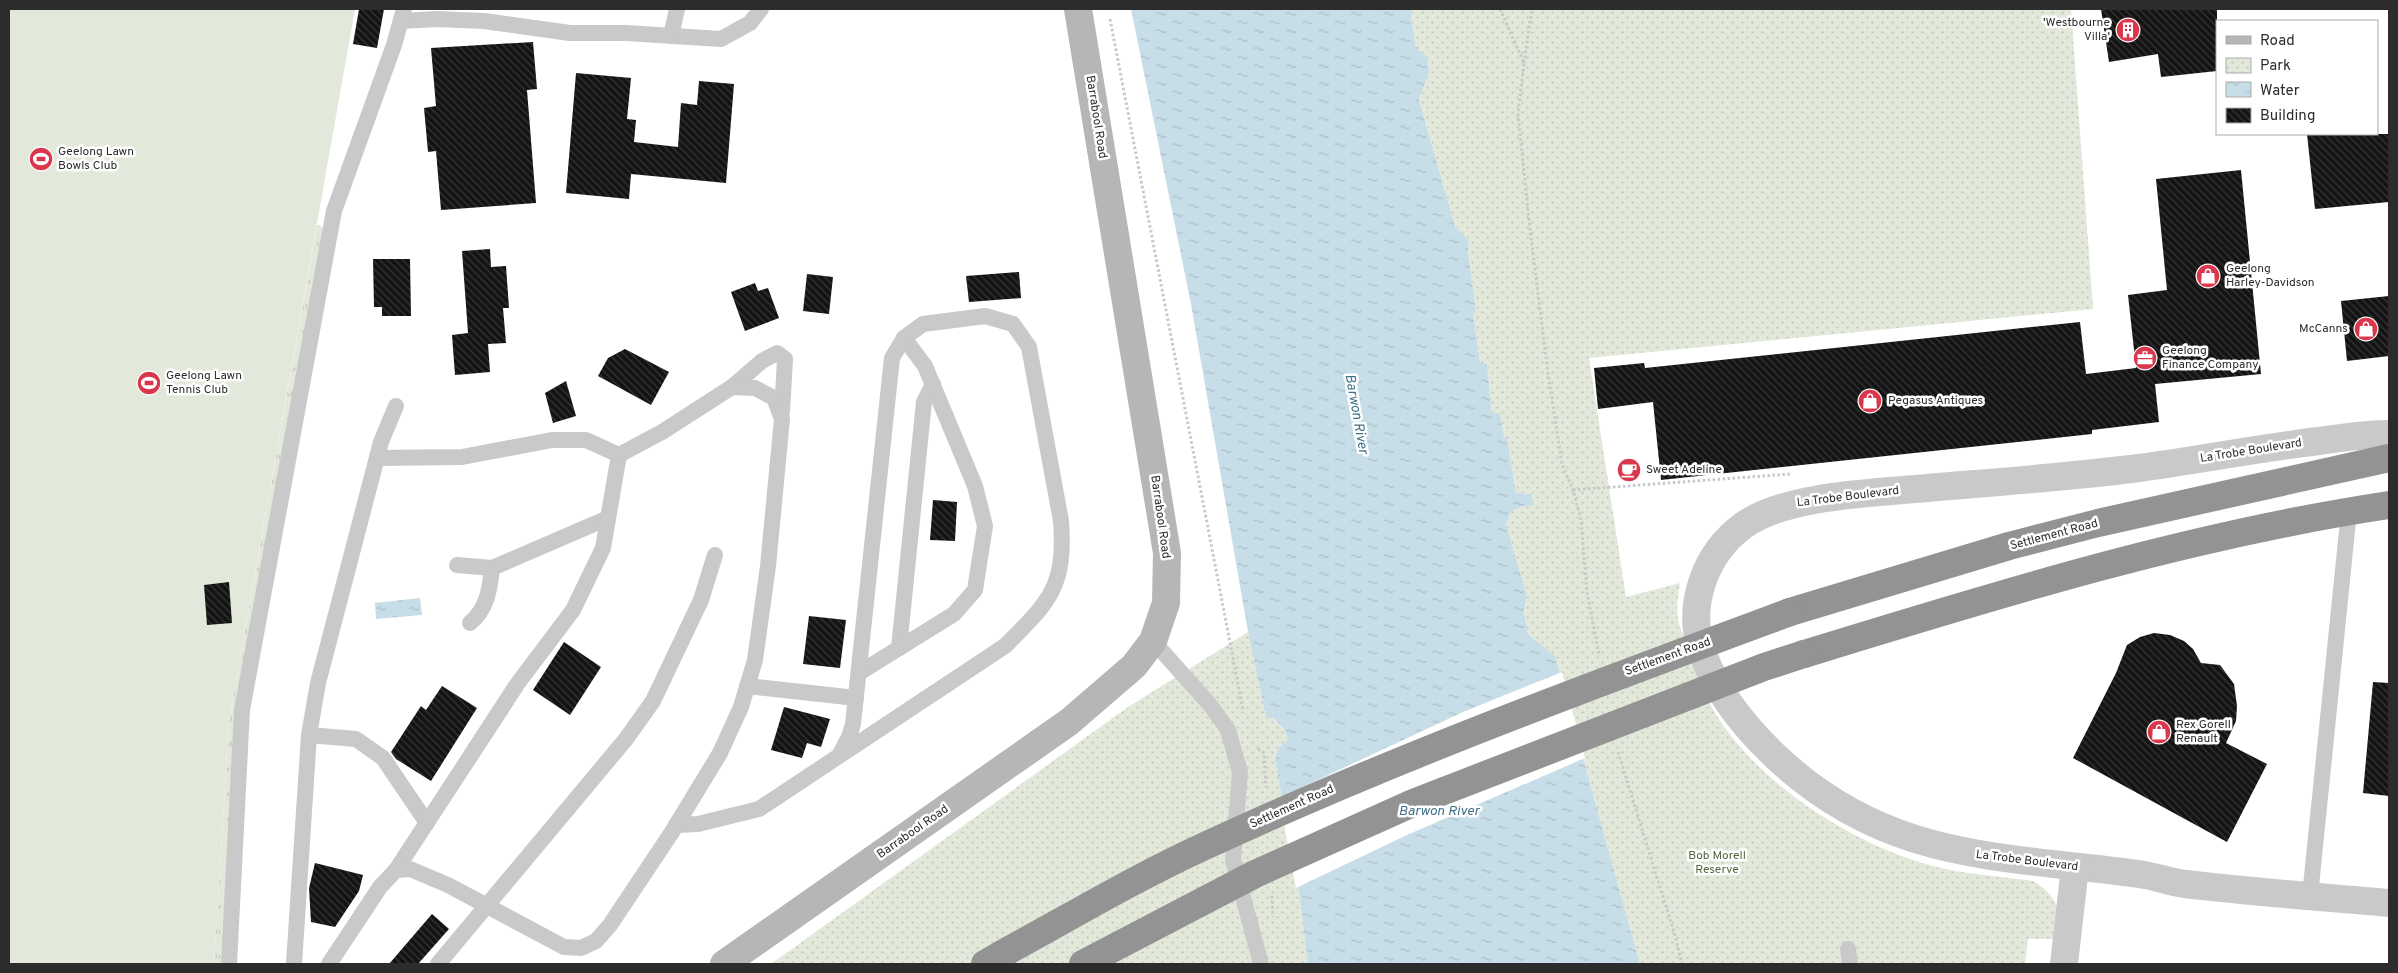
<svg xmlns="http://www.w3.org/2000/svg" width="2398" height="973" font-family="Overpass,sans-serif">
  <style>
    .grass { fill: url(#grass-tufts) }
    .park { fill: url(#park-dots) }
    .garden { fill: #e3e9da }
    .water { fill: url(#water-ripples) }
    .pier { fill: #fff }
    .building { fill: url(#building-back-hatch) }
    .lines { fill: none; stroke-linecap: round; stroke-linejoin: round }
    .path { stroke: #c9c9c9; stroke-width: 3; stroke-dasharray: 2.5 2.5; stroke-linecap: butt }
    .lane { stroke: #c9c9c9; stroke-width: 16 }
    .street { stroke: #c9c9c9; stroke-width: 28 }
    .secondary { stroke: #b6b6b6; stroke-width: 28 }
    .highway { stroke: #939393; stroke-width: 28 }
    .highway-bridge { stroke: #939393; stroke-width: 28 }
    .labels { text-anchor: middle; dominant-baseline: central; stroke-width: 5; stroke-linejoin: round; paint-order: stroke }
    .poi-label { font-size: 12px; fill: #2c2c2c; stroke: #fff; text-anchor: start }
    .street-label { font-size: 12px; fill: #2c2c2c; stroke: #fff }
    .park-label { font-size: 12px; fill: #52653d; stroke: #fff }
    .water-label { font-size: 14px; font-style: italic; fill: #407189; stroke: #fff }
  </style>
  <defs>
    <pattern id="grass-tufts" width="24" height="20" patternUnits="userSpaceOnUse" patternTransform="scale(1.25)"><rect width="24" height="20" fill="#e3e9da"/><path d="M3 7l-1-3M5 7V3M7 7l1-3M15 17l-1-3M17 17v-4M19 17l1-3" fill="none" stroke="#c3c8bb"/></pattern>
    <pattern id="park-dots" width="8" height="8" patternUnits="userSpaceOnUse" patternTransform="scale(1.25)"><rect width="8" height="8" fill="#e3e9da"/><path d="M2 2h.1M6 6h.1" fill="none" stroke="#c3c8bb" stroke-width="1.8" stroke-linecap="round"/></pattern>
    <pattern id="water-ripples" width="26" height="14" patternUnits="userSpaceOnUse" patternTransform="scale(1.25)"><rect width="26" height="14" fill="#c7dde8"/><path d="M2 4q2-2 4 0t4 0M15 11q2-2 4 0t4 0" fill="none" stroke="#abbec7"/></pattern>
    <pattern id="building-back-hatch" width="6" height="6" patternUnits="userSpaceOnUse" patternTransform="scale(1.25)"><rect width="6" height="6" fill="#131313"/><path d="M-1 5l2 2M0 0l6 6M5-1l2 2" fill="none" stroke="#363636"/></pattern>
  </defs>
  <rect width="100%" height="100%" fill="#fff"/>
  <path class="grass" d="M317,225H320L324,231L272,510L222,964H214L229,720Z"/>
  <g class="park">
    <path d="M1413,9H2071L2093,309L1589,358L1626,597L1680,583C1672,627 1683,630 1698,669C1704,682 1706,699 1714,711C1759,787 1864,853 1950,870C1977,875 2005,877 2033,881C2049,889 2068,912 2053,930L2056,939H2028L2025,964H1640L1555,656L1528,634L1524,612L1527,596L1506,524L1511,512L1531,494L1516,493L1507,439L1504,437L1500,414H1492L1487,364L1480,363L1473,312H1476L1468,251L1469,240L1455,226L1419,98L1429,73L1428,57L1416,49L1411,15Z"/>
    <path d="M1248,632L1266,718L1272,717L1284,729L1288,739L1277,750L1275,761L1298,885L1308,964H771L1128,707Z"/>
  </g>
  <path class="garden" d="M9,9H355L229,720L214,964H9Z"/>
  <g class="water">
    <path d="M1131,9H1413L1411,15L1416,48L1428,57L1429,73L1419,99L1455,226L1469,240L1468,251L1476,312H1473L1480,363L1487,364L1492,414L1500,413L1504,437L1507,438L1516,493L1531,494L1533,505L1518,507L1511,512L1506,524L1527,596L1524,612L1528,634L1555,656L1640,964H1308L1298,885L1275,761L1277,750L1288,739L1284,729L1273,718H1266L1248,632L1191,304Z"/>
    <path d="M420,598L422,615L376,619L375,603Z"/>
  </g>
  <path class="pier" d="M1562,672L1585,758L1407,835L1296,888L1279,798L1463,712Z"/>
  <g class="building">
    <path d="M359,9H384L377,48L353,44Z"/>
    <path d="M2101,9H2217V71L2161,77L2158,54L2109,62Z"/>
    <path d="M533,42L537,89L527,90L536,203L441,210L436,151L428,152L424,108L436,106L431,48Z"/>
    <path d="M576,73L631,78L627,119L636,120L634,142L678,147L681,103L697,105L699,81L734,84L726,183L631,174L629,199L566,193Z"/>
    <path d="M2307,134H2389V202L2315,209Z"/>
    <path d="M2241,170L2261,374L2155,384L2159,422L2092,430V434L1661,480L1653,402L1598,409L1594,368L1644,363L1645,368L2080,322L2086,374L2136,368L2128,295L2167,290L2156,179Z"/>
    <path d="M490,249L491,267L506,266L509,308H503L506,343L488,344L490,372L455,375L452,335L468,333L462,251Z"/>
    <path d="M373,259H410L411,316H382V307H374Z"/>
    <path d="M1019,272L1021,298L969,302L966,276Z"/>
    <path d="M807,274L833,277L829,314L803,311Z"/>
    <path d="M755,283L758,291L768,288L779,318L745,331L731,292Z"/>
    <path d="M2389,296V356L2347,361L2341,301Z"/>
    <path d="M625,349L669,372L651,405L598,376L608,358Z"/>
    <path d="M566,381L576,416L553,423L545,393Z"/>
    <path d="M933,500L957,502L955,541L930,540Z"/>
    <path d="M229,582L232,623L207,625L204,585Z"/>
    <path d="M809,616L846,620L840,668L803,664Z"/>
    <path d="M2154,633L2170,635L2184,641L2193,649L2201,663L2220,665L2234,684L2237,706L2236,721L2226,743L2267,764L2227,842L2073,758L2116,673L2127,645L2140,637Z"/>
    <path d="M564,642L601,667L570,715L533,690Z"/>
    <path d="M2373,682L2389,683V796L2363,793Z"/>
    <path d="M442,686L477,708L431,781L396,759L391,752L421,706L426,710Z"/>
    <path d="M784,707L830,719L821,747L807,743L802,758L771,750Z"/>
    <path d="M315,863L363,875L359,891L335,927L311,922L309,888Z"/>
    <path d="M432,914L449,929L418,964H389Z"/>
  </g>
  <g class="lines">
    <g class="path">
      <path d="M1500,9L1524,63L1518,114L1530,229L1548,373L1562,464L1573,490L1581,520L1587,592L1599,655"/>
      <path d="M1110,19L1243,710"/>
      <path d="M1524,63L1532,9"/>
      <path d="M1573,490L1790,474"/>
      <path d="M1258,749L1264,753L1266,787"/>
      <path d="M1618,752L1674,932L1682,964"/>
      <path d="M1272,896L1273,917"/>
    </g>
    <g class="lane">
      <path d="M401,21L437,19L484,21L570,33H626L721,39L750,23L761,9"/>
      <path d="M671,36L677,9"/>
      <path d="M732,387L762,361L777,353L785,359L782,412"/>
      <path d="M457,565L492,568L608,518"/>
      <path d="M470,623C487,609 490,589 492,568"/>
      <path d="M1153,641L1211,706L1228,730L1240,772L1233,860L1261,964"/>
      <path d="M899,648L924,402L933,384"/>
      <path d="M859,673L954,614L975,590L985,526L975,486L925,366L904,338"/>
      <path d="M747,686L856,698"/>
      <path d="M309,735L356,739L383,758L427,823"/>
      <path d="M676,825L698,824L759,809L1005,646C1049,602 1066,587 1061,521L1029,347L1013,324L985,316L923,324L904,338L892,358L853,724L849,737L839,756"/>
      <path d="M396,870L518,683L573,610L603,548L619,455"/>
      <path d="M2310,896L2349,511"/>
      <path d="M1848,949L1850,964"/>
      <path d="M229,964L242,710L334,211L394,45L404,9"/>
      <path d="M294,964L309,735L318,683L381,442L396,406"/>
      <path d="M329,964L380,887L396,870L410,869L448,885L564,947L581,948L596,941L610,925L672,832L720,753L741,707L755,660L768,566L782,419L774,398L755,388L732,387L662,432L619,455L586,440H552L462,457L377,458"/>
      <path d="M438,964L626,739L653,701L701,600L715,555"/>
    </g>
    <g class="street">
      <path d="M2389,434C2365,434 2342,438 2319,441C2259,448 2199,460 2139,468C2069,477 1998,482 1927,488C1875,493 1786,495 1744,525C1705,553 1686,606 1702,651C1715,690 1744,726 1773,754C1884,861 1998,855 2139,874C2155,876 2169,882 2185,884C2253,892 2321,897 2389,903"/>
      <path d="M2064,964L2075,867"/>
    </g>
    <path class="secondary" d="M724,964L1069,722L1134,666L1153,641L1166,603L1167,553L1078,9"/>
    <g class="highway">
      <path d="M1790,612L2009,546L2098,523L2389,458"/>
      <path d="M1804,654C1996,595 2189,535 2389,505"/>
    </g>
    <g class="highway-bridge">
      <path d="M985,964L1011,949C1075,914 1141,875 1207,845C1397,757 1593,685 1790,612"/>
      <path d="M1083,964L1255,874L1413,803L1764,667L1804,654"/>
    </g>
  </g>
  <defs>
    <g id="building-disc" transform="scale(1.25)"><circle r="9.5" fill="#da374d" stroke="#fff"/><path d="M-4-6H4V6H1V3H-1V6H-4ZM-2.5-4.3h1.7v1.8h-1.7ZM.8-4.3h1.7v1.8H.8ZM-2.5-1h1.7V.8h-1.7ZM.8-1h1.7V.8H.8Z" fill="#fff"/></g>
    <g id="stadium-disc" transform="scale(1.25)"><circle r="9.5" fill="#da374d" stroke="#fff"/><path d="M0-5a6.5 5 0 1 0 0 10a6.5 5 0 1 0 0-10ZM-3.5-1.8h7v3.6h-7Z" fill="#fff"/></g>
    <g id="shop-disc" transform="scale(1.25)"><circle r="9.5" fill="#da374d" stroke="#fff"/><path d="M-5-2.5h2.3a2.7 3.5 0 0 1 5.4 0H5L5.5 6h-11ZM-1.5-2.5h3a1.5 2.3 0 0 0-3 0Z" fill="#fff"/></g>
    <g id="office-disc" transform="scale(1.25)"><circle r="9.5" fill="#da374d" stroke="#fff"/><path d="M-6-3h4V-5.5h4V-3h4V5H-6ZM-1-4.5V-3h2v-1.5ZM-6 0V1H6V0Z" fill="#fff"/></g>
    <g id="cafe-disc" transform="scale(1.25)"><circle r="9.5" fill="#da374d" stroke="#fff"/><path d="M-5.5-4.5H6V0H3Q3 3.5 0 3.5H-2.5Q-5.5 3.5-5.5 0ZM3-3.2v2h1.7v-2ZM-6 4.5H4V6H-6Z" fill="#fff"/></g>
  </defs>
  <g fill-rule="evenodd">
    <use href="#building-disc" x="2128" y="30"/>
    <use href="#stadium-disc" x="41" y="159"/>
    <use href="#shop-disc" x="2208" y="276"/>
    <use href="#shop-disc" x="2366" y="329"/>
    <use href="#office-disc" x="2145" y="358"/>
    <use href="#stadium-disc" x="149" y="383"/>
    <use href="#shop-disc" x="1870" y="401"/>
    <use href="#cafe-disc" x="1629" y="470"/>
    <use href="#shop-disc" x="2159" y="732"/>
  </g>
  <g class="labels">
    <g class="poi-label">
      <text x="2110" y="23" text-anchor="end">'Westbourne<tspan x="2110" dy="14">Villa'</tspan></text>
      <text x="58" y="152">Geelong Lawn<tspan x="58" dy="14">Bowls Club</tspan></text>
      <text x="2226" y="269">Geelong<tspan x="2226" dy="14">Harley-Davidson</tspan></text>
      <text x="2348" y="329" text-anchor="end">McCanns</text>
      <text x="2162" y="351">Geelong<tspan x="2162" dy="14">Finance Company</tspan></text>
      <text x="166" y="376">Geelong Lawn<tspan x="166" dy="14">Tennis Club</tspan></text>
      <text x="1888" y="401">Pegasus Antiques</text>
      <text x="1646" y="470">Sweet Adeline</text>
      <text x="2176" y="725">Rex Gorell<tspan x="2176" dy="14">Renault</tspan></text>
    </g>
    <g class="street-label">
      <text transform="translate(1096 117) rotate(81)">Barrabool Road</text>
      <text transform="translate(2251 451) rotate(-9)">La Trobe Boulevard</text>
      <text transform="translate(1848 497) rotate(-7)">La Trobe Boulevard</text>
      <text transform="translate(1160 517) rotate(82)">Barrabool Road</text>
      <text transform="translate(2054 535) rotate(-15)">Settlement Road</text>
      <text transform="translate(1668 657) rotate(-20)">Settlement Road</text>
      <text transform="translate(1292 807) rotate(-24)">Settlement Road</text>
      <text transform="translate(913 832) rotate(-35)">Barrabool Road</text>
      <text transform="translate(2027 861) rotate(7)">La Trobe Boulevard</text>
    </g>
    <g class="park-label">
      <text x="1717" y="856">Bob Morell<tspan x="1717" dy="14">Reserve</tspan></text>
    </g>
    <g class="water-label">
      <text transform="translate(1356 414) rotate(80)">Barwon River</text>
      <text x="1439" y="811">Barwon River</text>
    </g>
  </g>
  <rect width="2398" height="973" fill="none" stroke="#2c2c2c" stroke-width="20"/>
  <rect x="2216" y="20" width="162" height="115" fill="#ffffff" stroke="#ababab"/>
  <rect x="2226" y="36" width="25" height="8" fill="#b6b6b6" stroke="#ababab"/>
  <text x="2260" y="45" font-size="15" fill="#2c2c2c">Road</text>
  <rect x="2226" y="58" width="25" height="15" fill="url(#park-dots)" stroke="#ababab"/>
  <text x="2260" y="70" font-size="15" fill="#2c2c2c">Park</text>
  <rect x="2226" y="82" width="25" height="15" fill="url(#water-ripples)" stroke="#ababab"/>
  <text x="2260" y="95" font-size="15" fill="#2c2c2c">Water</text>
  <rect x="2226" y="108" width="25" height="15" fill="url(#building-back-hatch)" stroke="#ababab"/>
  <text x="2260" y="120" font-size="15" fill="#2c2c2c">Building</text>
</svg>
